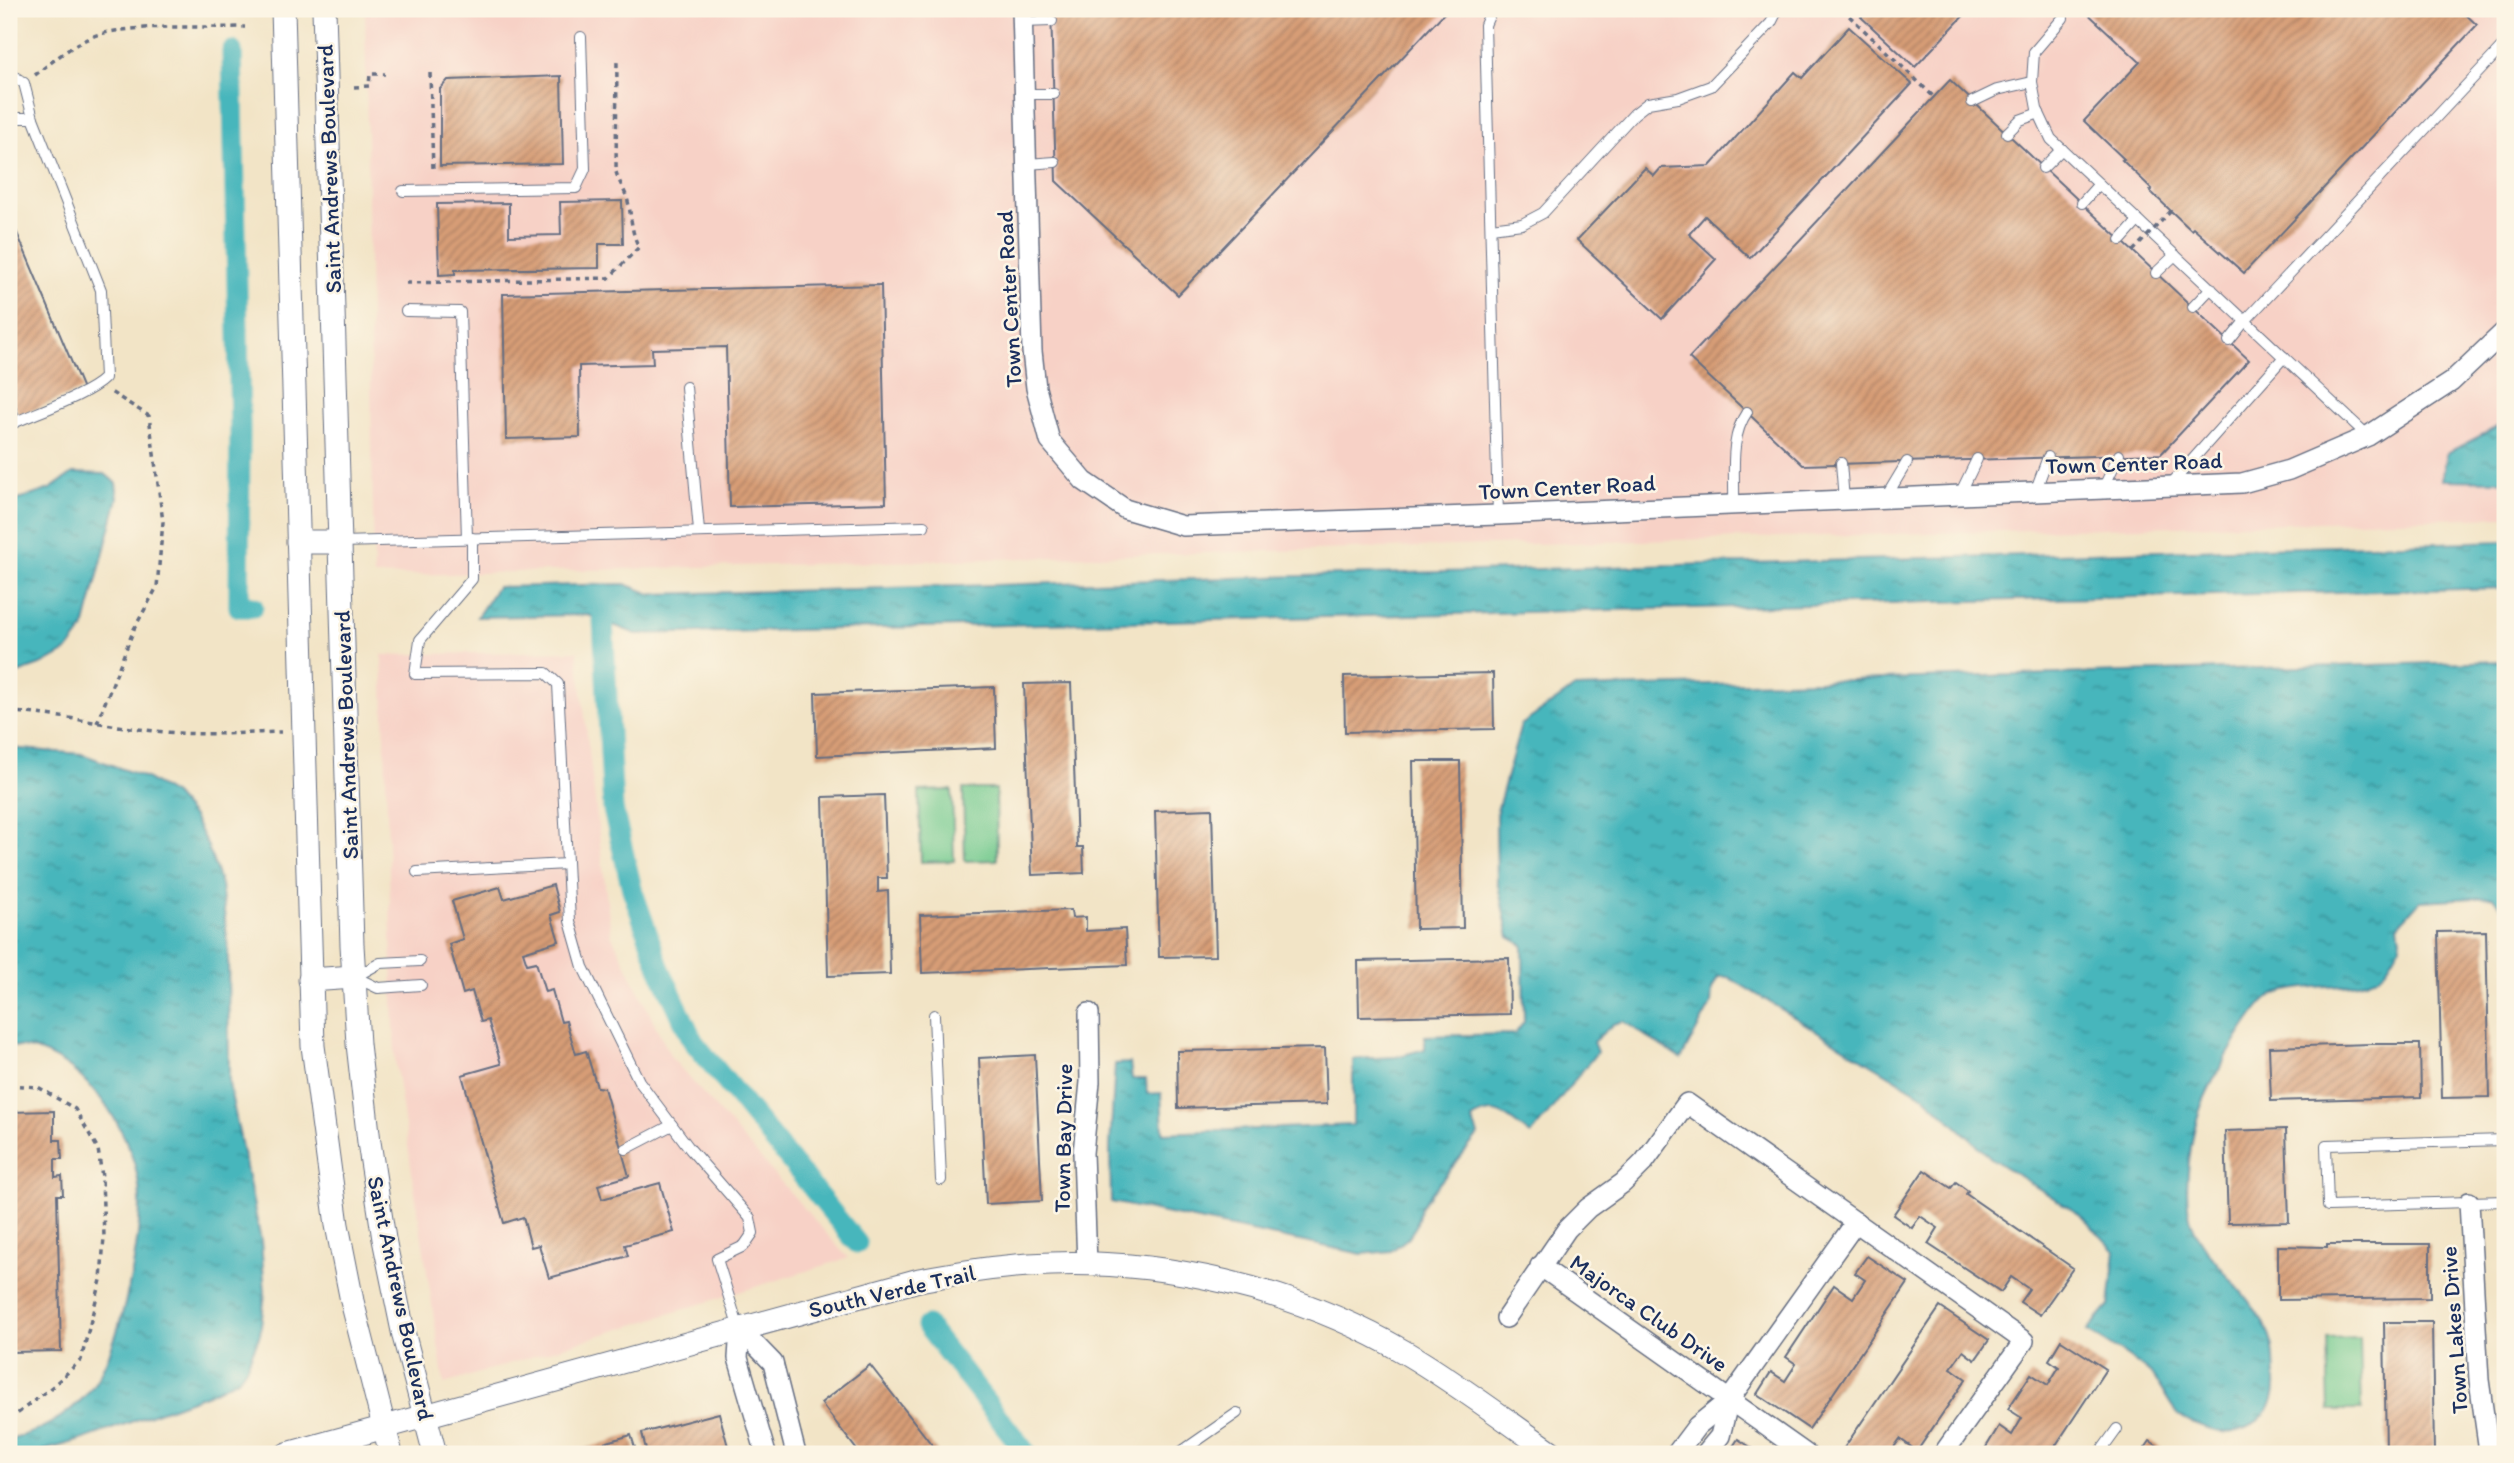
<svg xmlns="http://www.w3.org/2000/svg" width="2514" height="1463" font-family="Itim,sans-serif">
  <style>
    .built { fill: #f7d1c6 }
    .grass { fill: #74ca8f; stroke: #487c76; stroke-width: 2 }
    .water { fill: url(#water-ripples); stroke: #30728d; stroke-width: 2 }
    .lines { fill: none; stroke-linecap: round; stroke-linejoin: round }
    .canal { stroke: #46b6bc; stroke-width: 21 }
    .building { fill: url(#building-hatch) }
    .service-casing { stroke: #666e82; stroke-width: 12 }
    .minor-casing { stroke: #666e82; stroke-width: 22 }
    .tertiary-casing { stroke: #666e82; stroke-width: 25 }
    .path { stroke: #666e82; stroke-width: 3.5; stroke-dasharray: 5 5; stroke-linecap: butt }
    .service { stroke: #fff; stroke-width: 10 }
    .minor { stroke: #fff; stroke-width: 19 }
    .tertiary { stroke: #fff; stroke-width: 23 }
    .path-bridge { stroke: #666e82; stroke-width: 3.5; stroke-dasharray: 5 5; stroke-linecap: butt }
    .labels { text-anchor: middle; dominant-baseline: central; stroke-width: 5; stroke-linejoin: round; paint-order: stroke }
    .street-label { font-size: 23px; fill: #1b2f5e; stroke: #fcf5e5 }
  </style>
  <defs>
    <pattern id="water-ripples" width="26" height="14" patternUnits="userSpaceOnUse" patternTransform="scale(1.75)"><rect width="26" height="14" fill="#46b6bc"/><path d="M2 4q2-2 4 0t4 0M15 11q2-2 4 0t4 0" fill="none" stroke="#3a949c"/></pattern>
    <pattern id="building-hatch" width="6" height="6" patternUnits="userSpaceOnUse" patternTransform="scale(1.75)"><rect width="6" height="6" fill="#d79d76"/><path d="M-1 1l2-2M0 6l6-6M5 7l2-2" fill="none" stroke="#ae8064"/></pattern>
  </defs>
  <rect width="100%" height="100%" fill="#fcf5e5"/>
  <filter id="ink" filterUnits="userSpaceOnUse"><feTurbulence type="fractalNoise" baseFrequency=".0143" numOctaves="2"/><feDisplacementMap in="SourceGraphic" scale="14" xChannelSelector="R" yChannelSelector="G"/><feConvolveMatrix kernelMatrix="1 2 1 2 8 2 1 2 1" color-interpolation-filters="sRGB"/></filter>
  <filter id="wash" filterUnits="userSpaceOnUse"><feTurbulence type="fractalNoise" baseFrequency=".00686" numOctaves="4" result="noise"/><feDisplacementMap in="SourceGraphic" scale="28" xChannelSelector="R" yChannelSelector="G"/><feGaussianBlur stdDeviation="1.57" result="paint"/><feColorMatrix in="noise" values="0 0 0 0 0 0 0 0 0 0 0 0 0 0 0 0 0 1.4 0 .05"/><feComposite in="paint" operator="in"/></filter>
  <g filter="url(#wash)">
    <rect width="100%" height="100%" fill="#f2e4c6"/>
    <g class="built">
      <path d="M365,9H2505V517L374,576Z"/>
      <path d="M577,651L611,934L671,1057L848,1258L444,1384L395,1060L382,655Z"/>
    </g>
    <g class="grass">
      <path d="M963,789H996L997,860L965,861Z"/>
      <path d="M952,790L954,861L921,862L919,791Z"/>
      <path d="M2360,1338L2362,1410H2329L2327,1339Z"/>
    </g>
    <g class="water">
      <path d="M2505,423V481L2442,480L2447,453Z"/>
      <path d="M73,473L105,474L116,483L118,498L84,628L68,650L43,664L9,676V503L50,489Z"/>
      <path d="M2505,541V588L636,634L588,615L477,617L497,587L625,584L651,594L785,591Z"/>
      <path d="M2505,661V910L2493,897L2420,901L2398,926L2401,945C2395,953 2390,966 2383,972C2362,993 2298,980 2270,997C2252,1008 2211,1082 2202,1104C2191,1132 2181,1195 2192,1224C2207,1263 2262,1303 2272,1343C2275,1354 2274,1368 2275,1380C2277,1407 2260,1425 2234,1432C2221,1435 2190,1423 2179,1415C2174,1412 2160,1385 2153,1376C2138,1361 2106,1343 2087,1331L2109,1306L2115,1251L2082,1216L1991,1158L1924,1096L1728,977H1718L1712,989L1711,1004L1681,1059L1623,1021L1613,1024L1593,1042L1597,1052L1531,1135C1508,1119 1498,1102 1472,1119L1478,1135L1421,1206L1416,1226L1408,1238L1391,1251L1362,1254L1111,1202L1110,1148L1115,1064L1130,1063L1132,1079H1146L1147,1094L1161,1093L1163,1133L1353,1125V1059L1396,1057L1425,1049V1036L1515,1034L1524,1022L1523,945L1509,937L1497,880L1496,815L1521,725L1574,688Z"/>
      <path d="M9,748L82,754L146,778L174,795L193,817L208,847L221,885L228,947L229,1084L261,1241L265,1293L260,1334L246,1368L238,1379L208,1394L81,1440L31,1454H9V1440C39,1432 64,1419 86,1395C118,1359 140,1251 140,1203C141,1136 79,1045 9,1046Z"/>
    </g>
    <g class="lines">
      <g class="canal">
        <path d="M232,51L240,426L239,607H253"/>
        <path d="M602,601L613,809L632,889L659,967L693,1041L857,1243"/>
        <path d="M927,1326L1027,1454"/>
      </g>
    </g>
    <g id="blocks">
      <g class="building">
        <path d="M1051,9H1448L1178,295L1056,181Z"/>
        <path d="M1869,9H1970L1915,67L1861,17Z"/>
        <path d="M2083,9H2460L2477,25L2244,273L2193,228L2191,230L2150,191L2152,189L2122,160L2124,159L2084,121L2140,62Z"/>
        <path d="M1849,27L1912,84L1750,258L1705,216L1689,234L1716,259L1662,319L1577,240L1645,168L1654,176L1661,168L1710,166L1795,72L1802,78Z"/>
        <path d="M561,76L563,164L440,166V89L448,80Z"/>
        <path d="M1950,80L2249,360L2161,454L1803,465L1689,358Z"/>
        <path d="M622,201L623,244H599V268L455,270V274L439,275L437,204L509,203V236L561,235L560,202Z"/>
        <path d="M9,214L83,389L19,416L9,390Z"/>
        <path d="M881,285L886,503L730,507L726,347L652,349L653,364L579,366L580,437L506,439L503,294Z"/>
        <path d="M1493,673L1494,729L1345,732L1344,676Z"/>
        <path d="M1071,683L1077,847H1083L1084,873L1032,875L1024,684Z"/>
        <path d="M994,687L996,748L817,756L815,693Z"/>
        <path d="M1413,761H1460L1463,928L1416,929Z"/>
        <path d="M884,795L887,878H878V892L888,891L890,974L828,976L823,797Z"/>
        <path d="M1212,809L1216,956L1159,957L1155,811Z"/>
        <path d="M553,885L560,912L551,915L559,941L523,952L527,964L536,962L545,992L552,990L561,1022L566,1021L576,1054L586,1051L597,1087L604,1088L629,1176L598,1185L602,1199L660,1183L674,1232L625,1245L628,1256L549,1278L539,1245L531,1247L523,1217L504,1223L462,1075L501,1064L488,1020L481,1022L472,991L463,994L449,944L463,939L452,901L500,887L504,899Z"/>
        <path d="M1071,910L1072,918L1086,917V931L1125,929L1127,965L922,973L920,915Z"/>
        <path d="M2486,931L2490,1097L2442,1098L2438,932Z"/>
        <path d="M1509,958L1510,1014L1359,1017L1358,961Z"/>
        <path d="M2372,1044H2420L2421,1097L2271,1101L2269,1047Z"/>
        <path d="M1325,1048L1327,1104L1178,1108L1177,1051Z"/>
        <path d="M1035,1055L1042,1201L986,1204L979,1058Z"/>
        <path d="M54,1111V1140H61L62,1159H55V1177L62,1176L63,1195H57L61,1351L9,1352V1112Z"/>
        <path d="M2286,1129L2289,1222L2228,1223L2225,1131Z"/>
        <path d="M1924,1170L1951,1188L1956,1182L1968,1191L1966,1194L2073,1268L2040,1315L2020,1302L2029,1289L2011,1277L2001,1292L1928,1244L1938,1228L1920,1216L1912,1228L1893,1215Z"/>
        <path d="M2327,1244H2430V1298L2278,1300V1246L2327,1247Z"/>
        <path d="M1867,1256L1908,1283L1809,1429L1757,1394L1771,1372L1785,1381L1796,1364L1786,1357L1834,1285L1853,1298L1865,1280L1855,1273Z"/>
        <path d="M1940,1307L1989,1340L1975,1360L1963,1351L1951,1368L1966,1379L1917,1451L1900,1439L1889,1454H1840Z"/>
        <path d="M2384,1322H2432L2434,1454H2386Z"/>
        <path d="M2061,1340L2106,1369L2050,1454H1994L1985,1449L1999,1426L2012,1435L2022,1418L2008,1409L2031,1374L2048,1385L2059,1367L2049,1360Z"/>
        <path d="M870,1365L939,1454H860L821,1403Z"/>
        <path d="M719,1413L730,1454H647L642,1433Z"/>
        <path d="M631,1435L637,1454H566Z"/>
        <path d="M1738,1439L1758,1452L1756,1454H1728Z"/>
        <path d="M2150,1441L2170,1454H2141Z"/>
      </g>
    </g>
  </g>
  <g filter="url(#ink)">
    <use href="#blocks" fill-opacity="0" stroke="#666e82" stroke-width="2"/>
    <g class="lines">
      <g class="service-casing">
        <g id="service">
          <path d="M1492,9L1485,25L1498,515"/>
          <path d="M2063,18L2034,52L2032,82L2037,109L2051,139L2368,436"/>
          <path d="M1023,22L1052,21"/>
          <path d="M9,73L24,83L33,118"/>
          <path d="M1025,94H1054"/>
          <path d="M1972,102L1997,90L2032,82"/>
          <path d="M9,118H33L101,290L105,378C87,396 34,413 9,425"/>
          <path d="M2007,133L2020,120L2039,113"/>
          <path d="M1027,164L1055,162"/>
          <path d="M2043,168L2062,149"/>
          <path d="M403,191L576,188L585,169L581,37"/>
          <path d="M2082,203L2099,184"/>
          <path d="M1491,228L1522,224L1543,213L1634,114L1648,103L1678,98L1711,86L1771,23L1778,9"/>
          <path d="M2121,240L2138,221"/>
          <path d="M2156,273L2175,255"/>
          <path d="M2193,307L2211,288"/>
          <path d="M406,311L460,312L467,538"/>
          <path d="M2229,341L2245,321L2505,44"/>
          <path d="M686,387L699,531"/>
          <path d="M1841,463L1844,500"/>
          <path d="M2170,485L2284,357"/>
          <path d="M2103,489L2119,455"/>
          <path d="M2035,492L2048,457"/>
          <path d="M1960,494L1977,459"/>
          <path d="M1886,497L1907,462"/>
          <path d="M1734,504C1735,473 1729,438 1747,412"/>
          <path d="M472,538V579L420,640L415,674L546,673L558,684L570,921L583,967L639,1081L690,1149L750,1218L753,1233L744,1246L717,1259L739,1329"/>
          <path d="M341,542L924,526"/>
          <path d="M417,872L567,864"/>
          <path d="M355,977L380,963L420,961"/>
          <path d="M355,977L378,988L421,985"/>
          <path d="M934,1015L941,1180"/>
          <path d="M2505,1140L2326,1145L2328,1206L2505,1201"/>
          <path d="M626,1149L672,1125"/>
          <path d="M1178,1454L1237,1413"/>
          <path d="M2099,1454L2117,1429"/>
        </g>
      </g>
      <g class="minor-casing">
        <g id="minor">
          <path d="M1022,9L1032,351L1036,388L1050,441L1084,481L1125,509L1183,526L1498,515L2242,483L2289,470L2368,436L2451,382L2505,331"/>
          <path d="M2469,1202L2479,1380L2488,1444L2487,1454"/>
          <path d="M1087,1264L1083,1153L1090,1082L1089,1013"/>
          <path d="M1540,1266L1806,1454"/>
          <path d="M1506,1318L1567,1229L1588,1208L1623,1183L1644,1162L1687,1103L2024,1341L1943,1454"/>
          <path d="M740,1329L773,1363L796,1454"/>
          <path d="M740,1329L738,1358L766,1454"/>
          <path d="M1676,1454L1697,1426L1729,1400L1856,1222"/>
          <path d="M1705,1454L1720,1436L1729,1400"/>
        </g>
      </g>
      <g class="tertiary-casing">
        <g id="tertiary">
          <path d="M283,9L313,1046L337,1225L352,1301L391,1454"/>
          <path d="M324,9L352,945L358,1044L369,1142L384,1239L404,1336L435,1454"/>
          <path d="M298,542H340"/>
          <path d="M310,980L354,977"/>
          <path d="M287,1454L919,1280C956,1273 992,1267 1029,1265C1157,1256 1295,1288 1406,1353C1457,1383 1505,1420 1554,1454"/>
        </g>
      </g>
      <g class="path">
        <path d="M1842,9L1934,97"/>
        <path d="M430,73L433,170"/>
        <path d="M35,75C56,59 78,39 104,33C149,24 199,28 245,27"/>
        <path d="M354,87L369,86L370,74H385"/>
        <path d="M406,283L609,278L639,247C630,231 632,214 627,198C624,189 619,182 616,172L617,60"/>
        <path d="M9,712C66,714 122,730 179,733C213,735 247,733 281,732"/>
        <path d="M97,723L134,629L157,587L163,522L149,416L109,391"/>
        <path d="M9,1085L38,1087L75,1109L98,1149L102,1177L104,1237L101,1280L81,1360L52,1387L9,1420"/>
      </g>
      <use href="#service" class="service"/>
      <use href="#minor" class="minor"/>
      <use href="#tertiary" class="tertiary"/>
      <path class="path-bridge" d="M2133,251L2171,211"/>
    </g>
  </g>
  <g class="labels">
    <g class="street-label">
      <text transform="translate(329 169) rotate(-92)">Saint Andrews Boulevard</text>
      <text transform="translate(1009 299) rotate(-93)">Town Center Road</text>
      <text transform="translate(2134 463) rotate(-2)">Town Center Road</text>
      <text transform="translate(1567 487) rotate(-3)">Town Center Road</text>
      <text transform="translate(346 735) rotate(-92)">Saint Andrews Boulevard</text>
      <text transform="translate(1063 1138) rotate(-89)">Town Bay Drive</text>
      <text transform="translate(892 1291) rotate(-13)">South Verde Trail</text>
      <text transform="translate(401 1298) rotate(78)">Saint Andrews Boulevard</text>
      <text transform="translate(1649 1313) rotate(35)">Majorca Club Drive</text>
      <text transform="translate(2454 1330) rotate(-94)">Town Lakes Drive</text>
    </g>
  </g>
  <rect width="2514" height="1463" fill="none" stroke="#fcf5e5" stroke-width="35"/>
</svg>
